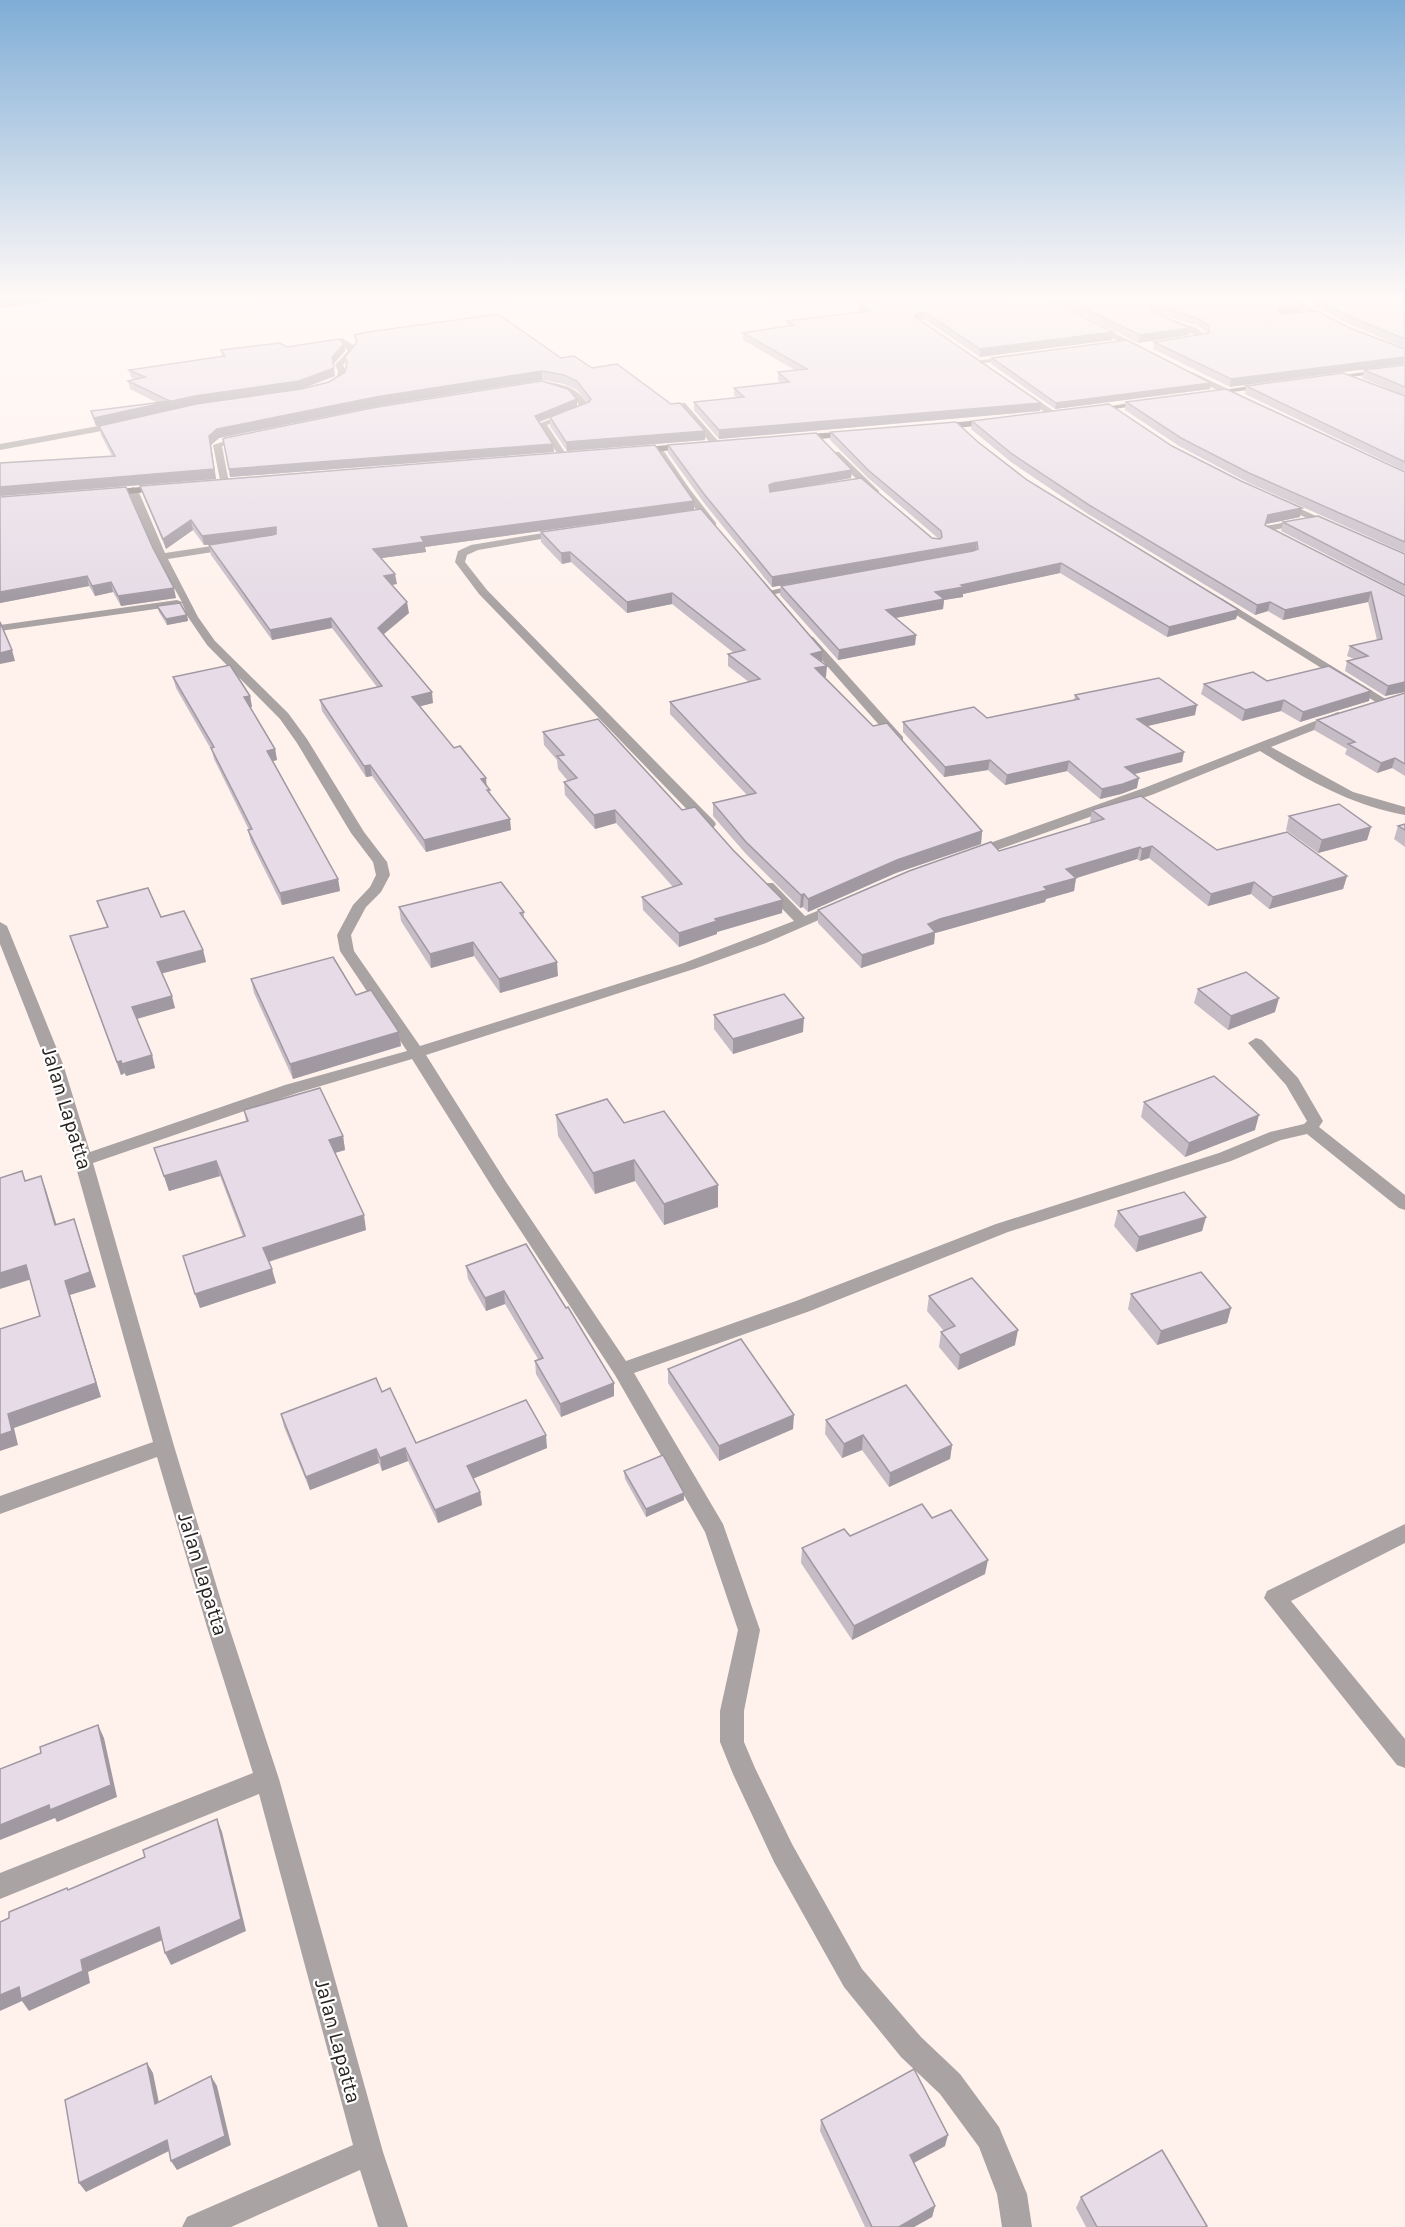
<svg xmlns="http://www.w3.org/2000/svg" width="1405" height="2227" font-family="Karla,sans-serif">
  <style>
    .water { fill: #82a2bb }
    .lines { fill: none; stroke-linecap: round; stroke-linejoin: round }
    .minor { fill: #aaa3a3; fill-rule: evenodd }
    .secondary { fill: #867b7c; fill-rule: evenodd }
    .wall { fill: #c6bcc6 }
    .shaded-wall { fill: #a199a1 }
    .building { fill: #e6dbe6; stroke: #a199a1; stroke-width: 1.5 }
    .labels { text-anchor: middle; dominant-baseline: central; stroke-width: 4.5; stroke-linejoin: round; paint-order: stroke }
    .near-street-label { font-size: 21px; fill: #2a2421; stroke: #fff }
  </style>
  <rect width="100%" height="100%" fill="#fff2ed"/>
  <path class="water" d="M0,294H100L0,308Z"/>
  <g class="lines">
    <g class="minor">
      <path d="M1276,294H1284L1337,321L1330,323Z"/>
      <path d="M1166,318L1197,328L1207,337L1182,343V339L1197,336L1166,322Z"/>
      <path d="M1090,323H1096L1149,351L1142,353L1090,327Z"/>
      <path d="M342,338L355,346L356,351L343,365L346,371L344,380L328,389H322V385L337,377L338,371L335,365L348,351L338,340Z"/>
      <path d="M1013,355H1016V359L976,364L972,362Z"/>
      <path d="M1192,372L1245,397L1246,399L1239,401L1189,376L1188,374Z"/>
      <path d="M542,382C562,383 582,388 589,409L547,425L568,457L567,459H561L538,424L580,408C570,380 546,394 531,385Z"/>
      <path d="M1021,393H1027L1060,415L1053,417L1021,397Z"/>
      <path d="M679,403H685L719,442V446H713L679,407Z"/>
      <path d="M120,422L123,423V427L0,450V444Z"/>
      <path d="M241,436L248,438L222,446L229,483L221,485L213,445Z"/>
      <path d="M655,447H661L689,488L716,523V527H710L682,492L654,449Z"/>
      <path d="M833,452H839L879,491V495H873L833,456Z"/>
      <path d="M133,487L138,490L165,553L232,543L237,546L232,549L168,559L198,617L215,641L288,713L307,739L364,832L387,862L390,875L381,892L366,907L351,935L354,951L420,1046L684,963L794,921L763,889L761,886L763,883H773L805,916L839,902L846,906L844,909L766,943L694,969L426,1055L506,1182L626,1361L796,1301L996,1224L1219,1153L1270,1132L1304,1124L1307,1121L1286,1085L1248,1043L1256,1038L1262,1040L1298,1078L1323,1121L1319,1127L1405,1195V1210L1399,1208L1307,1134L1281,1140L1231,1161L1008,1232L810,1311L634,1373L723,1524L760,1630L744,1711V1742L755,1768L792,1844L862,1969L921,2037L960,2074L999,2127L1027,2194L1032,2227H1002L997,2194L979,2147L940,2094L901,2057L844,1987L774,1862L733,1774L720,1742V1711L738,1630L705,1532L615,1375L494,1190L412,1059L297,1093L93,1163L174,1446L229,1627L279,1779L383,2152L408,2227H378L360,2170L231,2227H182L187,2217L353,2145L259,1794L0,1899V1873L253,1773L207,1627L157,1457L0,1514V1496L153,1442L47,1064L0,944V922L7,926L63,1064L90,1152L285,1085L407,1051L340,951L337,935L353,905L370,887L376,875L373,862L351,833L297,743L280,719L207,645L188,617L182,603L177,606L0,631V625L177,600L182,602L157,557L128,490Z"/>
      <path d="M1277,501H1283L1336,525L1328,527L1277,505Z"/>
      <path d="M1303,519L1306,520V524L1273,530L1268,534L1263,531L1266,526Z"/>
      <path d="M561,530L566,533L564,535L478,550L467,555L465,562L487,590L714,821L716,824L714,827H704L479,594L455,562L458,551L471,545Z"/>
      <path d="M802,583L807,586L806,588L770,595L765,592Z"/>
      <path d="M1221,598L1387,700L1389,702L1383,706L1379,704L1217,603L1216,601Z"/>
      <path d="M809,636L813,637L903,737V743H895L805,641L804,639Z"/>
      <path d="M1338,712L1344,716L1342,719L1271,747L1353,792L1405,807V815C1351,805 1307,780 1260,751L1154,794L980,856H970L968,853L970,850L1144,788Z"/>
      <path d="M1405,1524V1543L1291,1601L1405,1739V1768L1397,1765L1264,1598L1267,1591Z"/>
    </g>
    <g class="secondary">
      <path d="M1405,366V370L1327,380L1323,378Z"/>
      <path d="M1269,383L1273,385L1272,387L1208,395L1204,393Z"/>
      <path d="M1147,400H1150V404L1092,412L1088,410Z"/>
      <path d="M992,419L996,422L995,424L937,430L933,427L937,424Z"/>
      <path d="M851,431L854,432V436L796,441L792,438L796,435Z"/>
      <path d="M690,443L694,446L693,448L635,454L631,451L635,448Z"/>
      <path d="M164,485L167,486V490L106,496L101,493L106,490Z"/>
    </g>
  </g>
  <g class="wall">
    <path d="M1041,294H1286L1303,311L1288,314L1230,387L1153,349L1154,342L1207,333L1198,326L1151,311L1190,328L1189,335L1138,343Z"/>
    <path d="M1289,294H1405V348L1356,327Z"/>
    <path d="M903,295L1113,332L1112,340L980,357L924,319L920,320L1040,411L719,439L694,410V402L737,398L734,395V388L781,383L778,380V372L795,370L743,340V333L787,326V321L861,312L859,311V303L902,299Z"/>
    <path d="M354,335L561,358L592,368L705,440L567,451L550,426V418L539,422L553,444L554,452L230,477L223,439L577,399V407L587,403L577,390L564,384L542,380L378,406L219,438L211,445L216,479L0,496L112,456L101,435L99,426L166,410L96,426L93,419L91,411L158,403L130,389L128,381L135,380L131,377L129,370L222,356L221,350L344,344L345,351L333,364L335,376L301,389L329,382L345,372L346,367L345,357L356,344Z"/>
    <path d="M992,358L1211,383L1210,389L1055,409L991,364Z"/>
    <path d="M1405,365V396L1362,378L1364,370Z"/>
    <path d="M1246,386L1405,396V471L1245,394Z"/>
    <path d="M1126,402L1405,472V553L1247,482L1179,446L1125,410Z"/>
    <path d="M972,421L1172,446L1300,517L1266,524L1265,525L1405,596V692L1385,696L1345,671L1347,661L1354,659L1347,656L1350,646L1377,640L1368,602L1283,620L1268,611L1255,615L1088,514L1011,462L971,429Z"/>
    <path d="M831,432L978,442L1027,480L1236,619L1167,637L1060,573L963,594V597L944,600L943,609L895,618L916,635L915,645L838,660L780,595L781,586L857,572L772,587L704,503L668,453V445L852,470L851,478L797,488L932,538L939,539L868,478L830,440Z"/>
    <path d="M140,486L694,501V510L823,651L822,662L826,677H825L873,726L982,831L981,844L896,873L808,912L803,907L800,908L746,854L713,816V803L747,795L670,714V702L749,682L728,666V654L734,653L672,604L627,613L571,562L562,564L541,542V532L641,517L425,547L426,552L381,558L397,584L392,585L409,613L384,634L433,703L420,706L454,748L487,785L491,795L511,830L426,852L372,776L366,777L322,711L320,700L377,687L332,628L272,640L211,555L209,545H211H204L193,530L166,549L143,495Z"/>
    <path d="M0,497L153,548L176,598L121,606L113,592L95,596L89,586L0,603Z"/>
    <path d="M1283,522L1405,554V595L1281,531Z"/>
    <path d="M157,606L187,615L188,621L167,625L159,612Z"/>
    <path d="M173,677L250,696L252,707L250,708L275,749L277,760L273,761L338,879L340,891L282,905L251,842L248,830H249L214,759L212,751L176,688Z"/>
    <path d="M1267,681L1371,691L1369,701L1300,722L1281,711L1242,721L1201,694L1204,684Z"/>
    <path d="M1405,693V776L1392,768L1377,773L1345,754L1347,749L1314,730L1317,720Z"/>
    <path d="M1075,695L1195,715L1147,726L1184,752L1182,762L1134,774L1137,788L1121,794L1100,799L1067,771L1005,785L988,770L944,777L903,732V722L987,718L1074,700Z"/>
    <path d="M543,732L682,810L782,913L717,932V934L679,947L643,910L642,897L673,887L616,823L595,829L565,795L564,782L568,781L558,769L557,760L544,745Z"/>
    <path d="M1092,810L1217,850L1347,876L1343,889L1269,909L1251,894L1208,906L1149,858L1140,861L1137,859L1076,878L1074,891L1046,899L1045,902L939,932L935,933L934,944L861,968L818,923V910L999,851L1091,823L1090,822Z"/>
    <path d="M1289,816L1371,827L1367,840L1318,853L1286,830Z"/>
    <path d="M1405,824V847L1394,839L1398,826Z"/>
    <path d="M97,901L161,917L203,950L206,962L162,973L175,1008L137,1019L152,1055L155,1068L126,1076L125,1073L121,1075L70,936L107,927Z"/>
    <path d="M399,907L524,912V919L558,976L500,993L474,956L431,968L401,921Z"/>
    <path d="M251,979L356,995L399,1032L401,1046L293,1079L254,993Z"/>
    <path d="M1198,989L1275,1012L1228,1030L1194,1003Z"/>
    <path d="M714,1015L803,1032L733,1054L714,1029Z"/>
    <path d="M1144,1102L1255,1130L1185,1157L1141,1117Z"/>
    <path d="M244,1110L343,1136L345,1150L335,1153L366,1230L269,1262L276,1283L200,1308L183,1256L243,1237L220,1176L169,1191L154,1148L246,1121Z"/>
    <path d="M556,1115L718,1207L664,1225L635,1181L595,1194L558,1136Z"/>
    <path d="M1118,1211L1206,1217L1202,1231L1136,1252L1114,1226Z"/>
    <path d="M526,1244L614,1396L561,1417L536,1374L535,1361L538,1359L505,1304L486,1311L468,1279L466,1266Z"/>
    <path d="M1131,1294L1231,1308L1227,1323L1157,1345L1128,1309Z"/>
    <path d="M929,1296L1015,1345L958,1370L939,1347L941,1332L944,1331L927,1311Z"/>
    <path d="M668,1369L793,1429L719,1461L668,1383Z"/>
    <path d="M382,1392L416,1443L547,1448L473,1478L480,1492L482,1505L438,1523L408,1461L382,1471L379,1463L310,1490L284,1427L281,1414Z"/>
    <path d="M826,1420L952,1445L950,1459L889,1487L862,1450L842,1458L825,1434Z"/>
    <path d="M624,1471L684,1500L646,1517L625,1479Z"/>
    <path d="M932,1518L985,1574L852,1640L801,1563L802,1548L850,1536Z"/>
    <path d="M821,2120L945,2146L914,2163L935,2206L932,2217L914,2227H865L820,2131Z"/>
    <path d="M1081,2197L1207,2226L1206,2227H1086L1076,2208Z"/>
  </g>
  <g class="shaded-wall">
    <path d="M1304,304L1303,311L1276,316L1278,309Z"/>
    <path d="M925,312L924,319L915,321L914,316L916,314Z"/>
    <path d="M1190,328L1189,335L1138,343L1140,335Z"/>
    <path d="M1113,332L1112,340L980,357V349Z"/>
    <path d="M344,344L345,351L333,365L332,357Z"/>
    <path d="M1405,357V364L1230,387L1231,379Z"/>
    <path d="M334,368L335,376L301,389L197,404L96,426L94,418L195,396Z"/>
    <path d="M542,371V380L378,406L219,438L211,445L216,479L0,496V487L209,436L217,429L376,397Z"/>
    <path d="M1211,383L1210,389L1055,409L1056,403Z"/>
    <path d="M577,399V407L536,423L535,416Z"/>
    <path d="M1041,403L1040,411L719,439V430Z"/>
    <path d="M705,431V440L567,451L566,442Z"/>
    <path d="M553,444L554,452L230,477L229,469Z"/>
    <path d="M852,470L851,478L774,492L769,494V485L774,483Z"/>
    <path d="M694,501V510L425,547L426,552L375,559L373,549L421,537Z"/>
    <path d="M1302,508L1300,517L1266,524L1268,515Z"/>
    <path d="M191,520L193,530L166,549L163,539Z"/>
    <path d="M276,527L277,536L204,545L202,536Z"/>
    <path d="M977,542L976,551L772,587V577Z"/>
    <path d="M570,552L571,562L562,564L561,553Z"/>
    <path d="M1061,563L1060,573L963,594V597L944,600L943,609L885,620L886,610L935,592L961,585Z"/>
    <path d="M395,574L397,584L385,586L384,576Z"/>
    <path d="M87,576L89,586L0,603V592Z"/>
    <path d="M111,582L113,592L95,596L92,586Z"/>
    <path d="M174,588L176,598L121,606L118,596Z"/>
    <path d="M1371,592L1368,602L1283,620L1285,610Z"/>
    <path d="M672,593V604L627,613V602Z"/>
    <path d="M407,602L409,613L379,638L378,628Z"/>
    <path d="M1270,602L1268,611L1255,615L1257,605Z"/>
    <path d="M1239,610L1236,619L1167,637L1169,627Z"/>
    <path d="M187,615L188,621L167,625L166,619Z"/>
    <path d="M331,618L332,628L272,640L270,630Z"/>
    <path d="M916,635L915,645L838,660L839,650Z"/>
    <path d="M12,650L15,661L0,664V653Z"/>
    <path d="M823,651L822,663L811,654Z"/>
    <path d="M827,666L826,677L815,680V668Z"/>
    <path d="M1405,682V692L1385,696L1388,686Z"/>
    <path d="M1371,691L1369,701L1300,722L1303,712Z"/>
    <path d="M432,692L433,703L414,708L412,697Z"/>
    <path d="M250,696L252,707L246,708L244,697Z"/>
    <path d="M1284,700L1281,711L1242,721L1245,710Z"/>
    <path d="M1197,705L1195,715L1135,729L1137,719Z"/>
    <path d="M275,749L277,760L269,762L267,751Z"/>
    <path d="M1184,752L1182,762L1123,777L1125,767Z"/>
    <path d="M1395,758L1392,768L1377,773L1381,763Z"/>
    <path d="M990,760L988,770L944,777L945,767Z"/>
    <path d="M1069,761L1067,771L1005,785L1007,775Z"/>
    <path d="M370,765L372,776L366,777L364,766Z"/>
    <path d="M486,778L487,789L481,779Z"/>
    <path d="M1139,778L1137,788L1121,794L1100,799L1102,789Z"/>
    <path d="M615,810L616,823L595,829L594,815Z"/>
    <path d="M510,819L511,830L426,852L424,840Z"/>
    <path d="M1371,827L1367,840L1318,853L1322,840Z"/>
    <path d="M982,831L981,844L896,873L808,912V899L897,860Z"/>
    <path d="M1152,846L1149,858L1140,861L1142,849Z"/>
    <path d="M1140,847L1137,859L1064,882L1066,869Z"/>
    <path d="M1347,876L1343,889L1269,909L1273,897Z"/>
    <path d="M1076,878L1074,891L1046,899L1045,902L939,932L935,933L934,944L861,968L862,955L928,924L940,919Z"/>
    <path d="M338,879L340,891L282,905L280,893Z"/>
    <path d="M1254,882L1251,894L1208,906L1211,894Z"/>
    <path d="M804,894L803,907L800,908L801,895Z"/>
    <path d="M783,900L782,913L717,932V934L679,947V933L715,919Z"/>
    <path d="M473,942L474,956L431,968L430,954Z"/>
    <path d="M203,950L206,962L160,974L157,962Z"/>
    <path d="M557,962L558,976L500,993L499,979Z"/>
    <path d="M172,996L175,1008L136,1019L132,1007Z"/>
    <path d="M1279,998L1275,1012L1228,1030L1231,1016Z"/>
    <path d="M804,1018L803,1032L733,1054V1039Z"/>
    <path d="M399,1032L401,1046L293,1079L290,1064Z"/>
    <path d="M152,1055L155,1068L126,1076L122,1064Z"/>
    <path d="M121,1061L125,1073L121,1075L117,1062Z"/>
    <path d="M1259,1115L1255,1130L1185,1157L1189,1143Z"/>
    <path d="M343,1136L345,1150L331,1154L329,1140Z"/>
    <path d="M634,1160L635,1181L595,1194L593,1173Z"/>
    <path d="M216,1161L220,1176L169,1191L164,1176Z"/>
    <path d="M41,1176L46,1190L61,1239L55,1225Z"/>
    <path d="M718,1185V1207L664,1225V1204Z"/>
    <path d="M364,1215L366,1230L267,1262L263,1248Z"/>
    <path d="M1206,1217L1202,1231L1136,1252L1139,1237Z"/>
    <path d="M74,1219L96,1287L70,1295L101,1397L14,1428L18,1445L0,1451V1435L65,1281Z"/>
    <path d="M26,1265L32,1279L0,1289V1273Z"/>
    <path d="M272,1269L276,1283L200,1308L195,1294Z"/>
    <path d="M504,1291L505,1304L486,1311L485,1298Z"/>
    <path d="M1231,1308L1227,1323L1157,1345L1161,1331Z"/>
    <path d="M1018,1330L1015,1345L958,1370L960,1355Z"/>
    <path d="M614,1383V1396L561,1417L560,1404Z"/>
    <path d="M794,1415L793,1429L719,1461V1446Z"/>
    <path d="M546,1435L547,1448L470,1480L467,1466Z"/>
    <path d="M863,1435L862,1450L842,1458L844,1444Z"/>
    <path d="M952,1445L950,1459L889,1487L890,1473Z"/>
    <path d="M405,1448L408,1461L382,1471L380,1458Z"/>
    <path d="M376,1449L379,1463L310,1490L306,1477Z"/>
    <path d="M480,1492L482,1505L438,1523L435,1510Z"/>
    <path d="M684,1493V1500L646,1517V1509Z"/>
    <path d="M988,1560L985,1574L852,1640L854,1626Z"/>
    <path d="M98,1725L104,1738L117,1797L57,1822L55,1818L0,1840V1825Z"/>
    <path d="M217,1819L222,1832L246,1931L171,1965L165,1953Z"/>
    <path d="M159,1927L165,1939L88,1972L90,1983L29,2011L22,2001L0,2011V1995Z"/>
    <path d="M147,2063L153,2073L161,2113L155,2104Z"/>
    <path d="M211,2076L217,2086L231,2145L177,2170L171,2161Z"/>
    <path d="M948,2135L945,2146L908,2166L910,2155Z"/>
    <path d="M167,2140L173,2149L86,2192L79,2183Z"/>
    <path d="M935,2206L932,2217L914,2227H899Z"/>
  </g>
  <g class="building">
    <path d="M915,294H1038L1113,332L980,349L925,312L916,314L914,316L1041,403L719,430L694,402L744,397L734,388L789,382L778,372L807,369L743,333L794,325L787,321L870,311L859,303L908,299L903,295Z"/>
    <path d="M1056,294H1286L1304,304L1278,309L1279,312L1284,314L1317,311L1350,328L1405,349V357L1231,379L1154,342L1209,333V326L1199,319L1151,303V311L1190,328L1140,335Z"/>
    <path d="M1305,294H1405V339L1358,320Z"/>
    <path d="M498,314L561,358L574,356L592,368L617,364L671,404L680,403L705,431L566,442L550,417L589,402L591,399L577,381L564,375L542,371L376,397L217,429L209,436L214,469L0,487V463L115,456L99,426L196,404L301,389L329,382L345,372L347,363L345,357L357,342L354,335L368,332Z"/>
    <path d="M339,339L344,344L332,357L334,368L299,381L195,396L94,418L91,411L170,401L128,381L145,377L129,370L225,356L221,350L280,343L287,347Z"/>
    <path d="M1127,340L1211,383L1056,403L992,358Z"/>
    <path d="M1405,365V387L1364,370Z"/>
    <path d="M1343,373L1405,396V462L1246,386Z"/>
    <path d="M542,381L568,389L577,399L535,416L553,444L229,469L223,439L225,438L377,407Z"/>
    <path d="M1226,389L1405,472V542L1249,473L1181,438L1126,402Z"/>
    <path d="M1109,404L1172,446L1241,481L1302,508L1268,515L1265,525L1405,596V682L1388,686L1347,661L1368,656L1350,646L1382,639L1371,592L1285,610L1270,602L1257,605L1089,505L1012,454L972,421Z"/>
    <path d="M956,422L978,442L1027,480L1239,610L1169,627L1061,563L961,585L964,587L935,592L944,599L886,610L916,635L839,650L781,586L973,551L978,549L977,542L772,577L704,494L668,445L816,433L852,470L774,483L769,485L770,492L861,478L932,538L940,539L942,537L941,531L868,470L831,432Z"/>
    <path d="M655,445L694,501L421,537L424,542L373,549L395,574L384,576L407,602L378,628L432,692L412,697L454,748L460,746L486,778L481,779L490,790H487L510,819L424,840L370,765L364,766L320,700L382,686L331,618L270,630L209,545L272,535L276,534V527L202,536L191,520L163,539L140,486Z"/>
    <path d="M126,487L153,548L174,588L118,596L111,582L92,586L87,576L0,592V497Z"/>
    <path d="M701,509L823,651L811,654L827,666L815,668L873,726L887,723L982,831L897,860L808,899L804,894L801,895L746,842L713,803L756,793L670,702L760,679L728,654L745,650L672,593L627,602L570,552L561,553L541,532Z"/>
    <path d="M1318,516L1405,554V585L1283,522Z"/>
    <path d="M180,603L187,615L166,619L157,606Z"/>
    <path d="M0,622L12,650L0,653Z"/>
    <path d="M230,665L250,696L244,697L275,749L267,751L338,879L280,893L248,830L252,829L211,748L214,747L173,677Z"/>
    <path d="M1329,666L1371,691L1303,712L1284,700L1245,710L1204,684L1253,672L1267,681Z"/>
    <path d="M1159,678L1197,705L1137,719L1184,752L1125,767L1139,778L1123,784L1102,789L1069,761L1007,775L990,760L945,767L903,722L974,707L987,718L1079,699L1075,695Z"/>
    <path d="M1405,693V764L1395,758L1381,763L1348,744L1355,742L1317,720Z"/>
    <path d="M598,719L682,810L695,807L733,850L783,900L715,919L717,921L679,933L642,897L682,884L615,810L594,815L564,782L577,778L557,756L564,755L543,732Z"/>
    <path d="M1141,796L1217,850L1287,832L1347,876L1273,897L1254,882L1211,894L1152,846L1142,849L1140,847L1066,869L1076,878L1044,887L1047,890L940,919L928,924L935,932L862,955L818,910L909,871L991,842L999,851L1104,819L1092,810Z"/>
    <path d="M1339,804L1371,827L1322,840L1289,816Z"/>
    <path d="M1405,824V830L1398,826Z"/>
    <path d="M501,882L524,912L520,913L557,962L499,979L473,942L430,954L399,907Z"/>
    <path d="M148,888L161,917L184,911L203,950L157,962L172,996L132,1007L152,1055L122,1064L121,1061L117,1062L70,936L108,927L97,901Z"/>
    <path d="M333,957L356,995L371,990L399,1032L290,1064L251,979Z"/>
    <path d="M1246,972L1279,998L1231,1016L1198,989Z"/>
    <path d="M784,994L804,1018L733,1039L714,1015Z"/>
    <path d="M1214,1076L1259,1115L1189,1143L1144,1102Z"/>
    <path d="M320,1088L343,1136L329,1140L364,1215L263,1248L272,1269L195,1294L183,1256L245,1236L216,1161L164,1176L154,1148L248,1121L244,1110Z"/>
    <path d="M607,1099L624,1123L664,1111L718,1185L664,1204L634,1160L593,1173L556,1115Z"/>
    <path d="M22,1171L25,1181L41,1176L55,1225L74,1219L90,1272L65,1281L96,1383L8,1414L12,1431L0,1435V1329L40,1316L26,1265L0,1273V1178Z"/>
    <path d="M1184,1192L1206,1217L1139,1237L1118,1211Z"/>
    <path d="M526,1244L566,1308L568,1307L614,1383L560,1404L535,1361L543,1358L504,1291L485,1298L466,1266Z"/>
    <path d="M1201,1272L1231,1308L1161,1331L1131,1294Z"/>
    <path d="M972,1278L1018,1330L960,1355L941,1332L955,1326L929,1296Z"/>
    <path d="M741,1339L794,1415L719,1446L668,1369Z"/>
    <path d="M376,1378L382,1392L390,1388L416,1443L526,1400L546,1435L467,1466L480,1492L435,1510L405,1448L380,1458L376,1449L306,1477L281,1414Z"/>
    <path d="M906,1385L952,1445L890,1473L863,1435L844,1444L826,1420Z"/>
    <path d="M663,1455L684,1493L646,1509L624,1471Z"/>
    <path d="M922,1504L932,1518L951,1510L988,1560L854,1626L802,1548L844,1529L850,1536Z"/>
    <path d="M98,1725L111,1785L50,1810L49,1805L0,1825V1769L41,1753L40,1747Z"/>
    <path d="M217,1819L241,1919L165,1953L159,1927L81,1960L83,1971L21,1999L19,1987L0,1995V1922L9,1918V1912L67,1888L68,1890L145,1857L143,1850Z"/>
    <path d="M147,2063L155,2104L211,2076L225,2136L171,2161L167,2140L79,2183L65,2100Z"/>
    <path d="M914,2069L948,2135L910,2155L935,2206L899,2227H872L821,2120Z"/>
    <path d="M1162,2150L1207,2226L1205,2227H1097L1081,2197Z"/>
  </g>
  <linearGradient id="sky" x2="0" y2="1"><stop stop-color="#7fadd6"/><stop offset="0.49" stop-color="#fff9f7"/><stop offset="1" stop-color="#fff9f7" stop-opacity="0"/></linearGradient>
  <rect width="1405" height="606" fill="url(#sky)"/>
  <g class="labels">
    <g class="near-street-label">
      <text transform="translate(67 1108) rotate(73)">Jalan Lapatta</text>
      <text transform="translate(203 1574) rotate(73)">Jalan Lapatta</text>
      <text transform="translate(338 2041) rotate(75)">Jalan Lapatta</text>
    </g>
  </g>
</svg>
